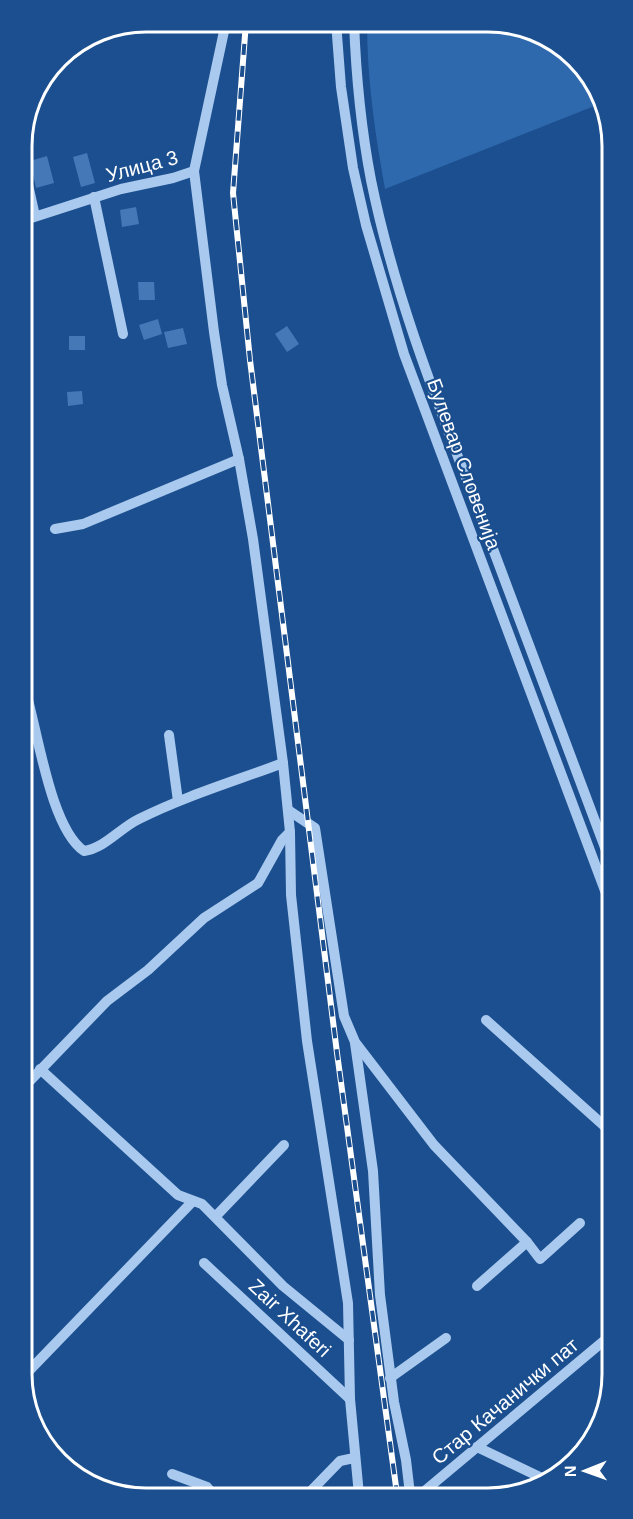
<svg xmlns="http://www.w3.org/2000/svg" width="633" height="1519" font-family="Arial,sans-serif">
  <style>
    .green { fill: #2e69ad }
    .building { fill: #4478b7 }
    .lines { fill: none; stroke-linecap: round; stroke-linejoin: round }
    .minor { stroke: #a9c9ee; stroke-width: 10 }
    .rail-casing { stroke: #fff; stroke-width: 6 }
    .rail { stroke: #1b4f8f; stroke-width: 4; stroke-dasharray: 11; stroke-linecap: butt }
    .labels { text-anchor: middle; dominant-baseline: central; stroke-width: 4.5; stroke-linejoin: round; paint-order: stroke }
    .street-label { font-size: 20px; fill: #fff; stroke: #1b4f8f }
    .rim { fill: none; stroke: #fff; stroke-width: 3 }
  </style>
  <rect width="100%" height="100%" fill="#1b4f8f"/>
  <path class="green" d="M367,22L512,23L575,57L602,103L385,189C375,134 367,79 367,22Z"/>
  <g class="building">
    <path d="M87,153L95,183L81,187L73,157Z"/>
    <path d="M47,156L54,183L36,188L30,161Z"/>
    <path d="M136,207L139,224L122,227L120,210Z"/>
    <path d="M138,282H154L155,300H139Z"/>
    <path d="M158,319L162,334L144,340L139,325Z"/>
    <path d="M287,326L299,344L287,352L275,334Z"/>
    <path d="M183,328L187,344L168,348L164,332Z"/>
    <rect x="69" y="336" width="16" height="14"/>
    <path d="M82,391L83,404L68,406L67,392Z"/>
  </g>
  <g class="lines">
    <g class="minor">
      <path d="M226,22L194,171L214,332L222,385L239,459L253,539L283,763L290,832L291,895L307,1041L348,1303L350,1399L359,1495"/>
      <path d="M336,22L341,87L353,168L366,225L404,354L610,904"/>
      <path d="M354,22C356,75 361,128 371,180C395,299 441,412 484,525C526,637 568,749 610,861"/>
      <path d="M21,153L35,216"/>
      <path d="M94,197L123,334"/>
      <path d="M22,221L121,189L173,178L194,171"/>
      <path d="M55,529L83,524L239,459"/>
      <path d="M23,682C37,724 49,827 84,851C105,848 120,828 139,819C185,796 235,781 283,763"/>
      <path d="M169,735L178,801"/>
      <path d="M288,810L315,828L344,1016L355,1042L434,1145L527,1242L540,1259L580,1223"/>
      <path d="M486,1020L611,1132"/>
      <path d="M355,1043L373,1171L380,1295L394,1402L406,1460L410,1494"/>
      <path d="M40,1069L178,1195L202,1204L283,1286L349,1340"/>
      <path d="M24,1087L107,1001L148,970L204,918L258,883L282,840L290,832"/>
      <path d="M216,1216L284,1145"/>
      <path d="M204,1263L350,1399"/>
      <path d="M477,1286L527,1242"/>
      <path d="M25,1375L193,1201"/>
      <path d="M390,1378L446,1338"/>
      <path d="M477,1447L544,1479"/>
      <path d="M172,1474L207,1487L214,1495"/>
      <path d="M421,1494L612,1334"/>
      <path d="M307,1495L340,1461L354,1458"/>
    </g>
    <g class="rail-casing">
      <path id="rail" d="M246,22L233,193L250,360L337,1053L397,1494"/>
    </g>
    <use href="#rail" class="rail"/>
  </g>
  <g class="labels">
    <g class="street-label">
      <text transform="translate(142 166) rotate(-15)">Улица 3</text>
      <text transform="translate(464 464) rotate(70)">Булевар Словенија</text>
      <text transform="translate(290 1318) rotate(43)">Zair Xhaferi</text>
      <text transform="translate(505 1401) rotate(-40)">Стар Качанички пат</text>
    </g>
  </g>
  <path d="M0 0H633V1519H0ZM146 32H488A114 114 0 0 1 602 146V1374A114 114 0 0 1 488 1488H146A114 114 0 0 1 32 1374V146A114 114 0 0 1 146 32Z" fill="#1b4f8f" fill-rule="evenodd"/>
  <path class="rim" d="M146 32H488A114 114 0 0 1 602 146V1374A114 114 0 0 1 488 1488H146A114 114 0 0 1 32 1374V146A114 114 0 0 1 146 32Z"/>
  <g transform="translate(585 1471) rotate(269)" stroke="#1b4f8f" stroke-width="4.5" paint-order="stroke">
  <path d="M0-4.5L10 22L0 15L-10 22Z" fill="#ffffff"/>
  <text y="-9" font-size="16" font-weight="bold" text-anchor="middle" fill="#ffffff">N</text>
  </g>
</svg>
